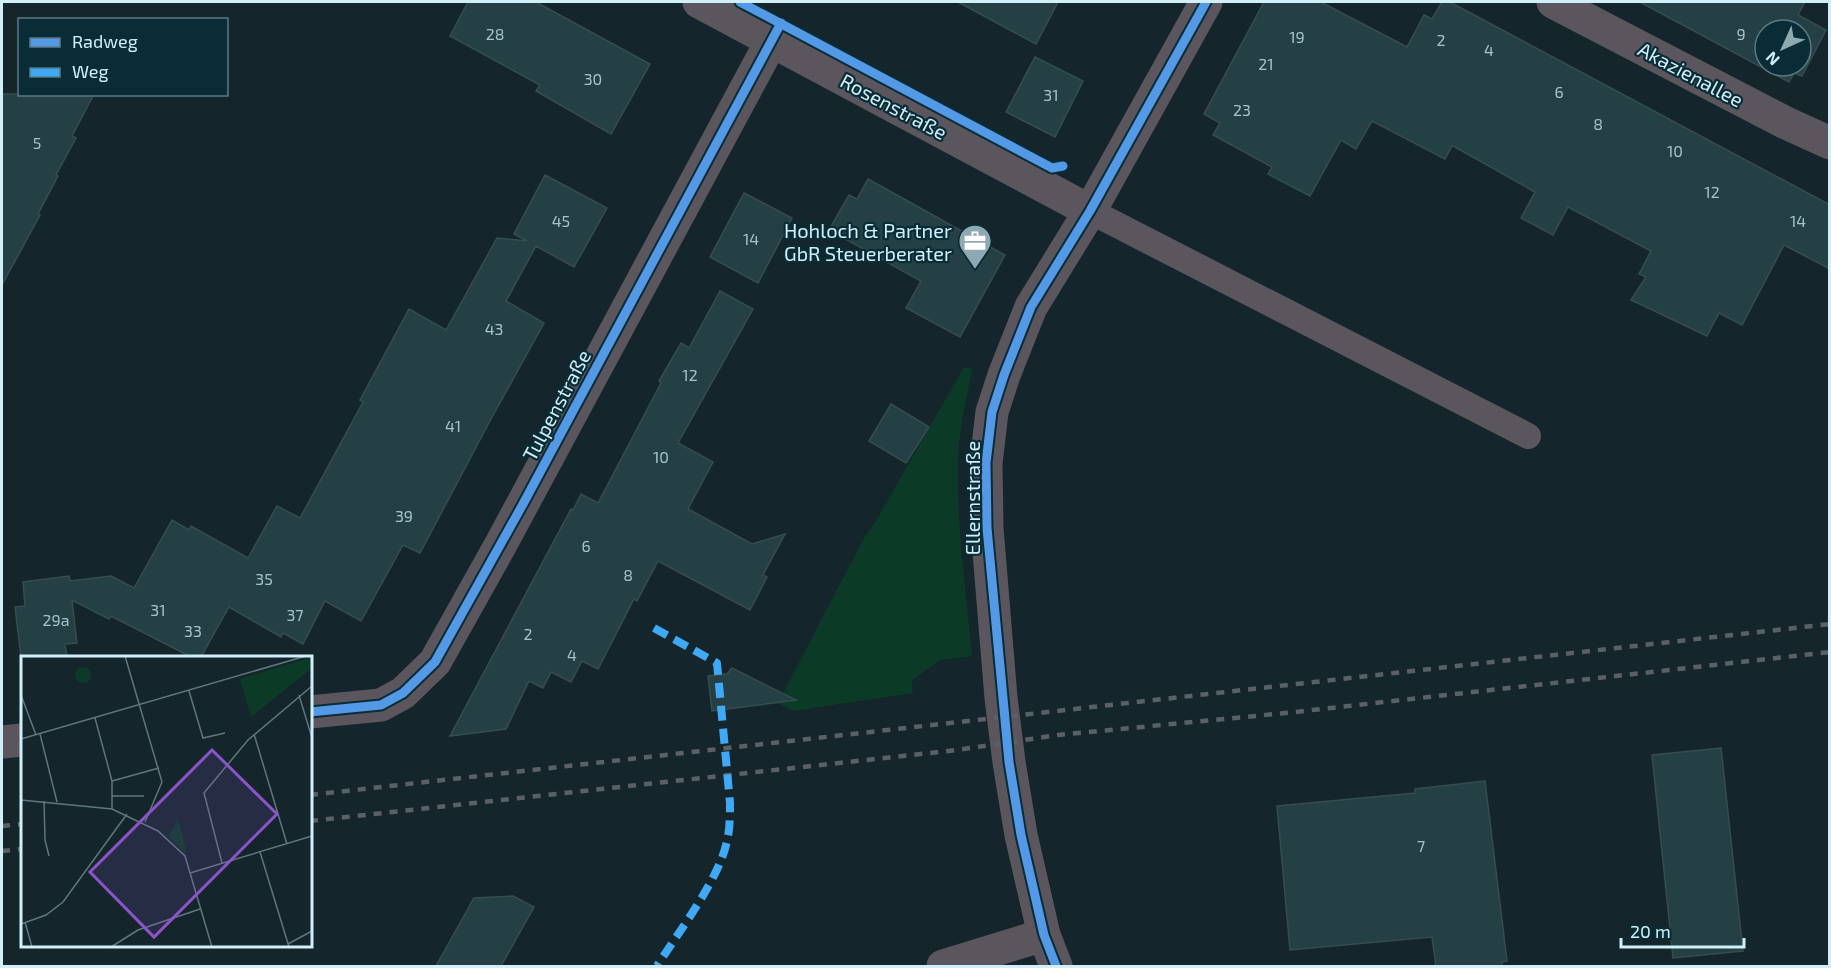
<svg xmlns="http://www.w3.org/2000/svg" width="1831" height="968" font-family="'Exo 2',sans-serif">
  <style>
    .green { fill: #0b3b27 }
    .building { fill: #254044; stroke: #364c4f; stroke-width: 1.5; fill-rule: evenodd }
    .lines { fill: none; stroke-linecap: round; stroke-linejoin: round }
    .service { stroke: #5b565e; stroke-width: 26 }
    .minor { stroke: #5b565e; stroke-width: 33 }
    .tertiary { stroke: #5b565e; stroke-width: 33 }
    .rail { stroke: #5b6066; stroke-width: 4.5; stroke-dasharray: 8 8; stroke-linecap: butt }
    .quiet { stroke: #3fa9f5; stroke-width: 8; stroke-dasharray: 15 8; stroke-linecap: butt }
    .cycleway-casing { stroke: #092c36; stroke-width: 13 }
    .cycleway { stroke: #5399e6; stroke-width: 9 }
    .labels { text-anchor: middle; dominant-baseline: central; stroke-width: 4.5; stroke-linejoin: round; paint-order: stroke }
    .number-label { font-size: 16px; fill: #a5c3cc }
    .street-label { font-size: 20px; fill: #d0eff9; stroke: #092c36 }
    .poi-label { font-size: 20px; fill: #d0eff9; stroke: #092c36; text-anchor: end }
    .inset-road { fill: none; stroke: #5f767e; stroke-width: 1.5 }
    .view { fill: #8c53cb; fill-opacity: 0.15; stroke: #8c53cb; stroke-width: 3 }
    .inset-edge { fill: none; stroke: #d0eff9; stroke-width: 3 }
  </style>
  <rect width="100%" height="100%" fill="#14262c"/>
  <path class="green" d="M964,367L972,369C966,401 958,433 958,465C957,529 966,593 972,656L940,660L912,680L913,693L793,711L778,703L863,540L877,519Z"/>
  <g class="building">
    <path d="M468,2H536L650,64L611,134L536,91L540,85L450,36Z"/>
    <path d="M958,2H1058L1036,44Z"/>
    <path d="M1264,2H1321L1407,47L1424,15L1432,19L1442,2H1450L1830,205V269L1784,245L1742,325L1719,313L1707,336L1631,300L1646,277L1639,274L1651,251L1568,207L1553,235L1521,218L1535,192L1455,147L1452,146L1445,159L1372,121L1356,149L1341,140L1310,196L1268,174L1272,167L1213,135L1220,123L1204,114Z"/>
    <path d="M1640,2H1805L1798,15L1826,30L1802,76L1794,73L1789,82ZM1765,30H1801V66H1765Z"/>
    <path d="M1035,57L1083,81L1055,137L1006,112Z"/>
    <path d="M2,94H94L72,136L76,138L56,175L58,176L38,214L40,215L2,285Z"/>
    <path d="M545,175L607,208L574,267L536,246L506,301L544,323L491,419L420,553L403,545L361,621L325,601L303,644L283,633L281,637L229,607L201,657H191L111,616L109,619L72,600L77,643L65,644L67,657H21L15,607L25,606L23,582L69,576L70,581L111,576L134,588L172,520L189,530L191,526L248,558L277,506L300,518L363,402L360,400L409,309L446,330L497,238L527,241L514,234Z"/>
    <path d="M868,179L1005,255L960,337L906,308L921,281L829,230L849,195L857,199Z"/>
    <path d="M744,193L792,218L758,283L710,257Z"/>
    <path d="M720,291L753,309L678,443L713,462L688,509L752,544L785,534L763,575L767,577L750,610L658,561L637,601L634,599L598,669L582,661L571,682L551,672L543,688L529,681L506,729L450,736L571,509L573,510L581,494L598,503L661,383L659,381L681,343L689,348Z"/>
    <path d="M891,404L929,427L906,463L869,441Z"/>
    <path d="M732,668L796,700L712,711L708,676L727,674Z"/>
    <path d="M1721,748L1743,951L1673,958L1652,755Z"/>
    <path d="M1485,781L1507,961L1502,962V966H1436L1432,937L1290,950L1277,806L1415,793V789Z"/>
    <path d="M513,896L534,907L501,966H436L474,898Z"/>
  </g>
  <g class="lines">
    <path class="service" d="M1090,211L1528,436"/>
    <g class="minor">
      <path d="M699,2L1090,211"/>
      <path d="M1553,2L1786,123L1830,143"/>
      <path d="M310,712L381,705L403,693L435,662L501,544L772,40"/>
      <path d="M2,742L22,740"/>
      <path d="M1044,935L1056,966"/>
    </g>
    <path class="tertiary" d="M943,966L1044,935L1021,835L1009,762L1001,698L987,528L986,463L992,412L1004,375L1031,307L1090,211L1206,2"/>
    <g class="rail">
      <path d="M310,795L1830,624"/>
      <path d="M310,821L957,750L1058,735L1286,713L1830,652"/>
      <path d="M2,826L22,824"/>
      <path d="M2,851L22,849"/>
    </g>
    <path class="quiet" d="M654,628L717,663L730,803C730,817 730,831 726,845C717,882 678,933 657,966"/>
    <g class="cycleway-casing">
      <g id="cycleway">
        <path d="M740,2L1052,168L1063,166"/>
        <path d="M310,712L381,705L403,693L435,662L523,504L781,23"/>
        <path d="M1056,966L1044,935L1021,835L1009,762L987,528L986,463L992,412L1004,375L1031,307L1090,211L1206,2"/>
      </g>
    </g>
    <use href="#cycleway" class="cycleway"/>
  </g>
  <defs>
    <g id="office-pin" transform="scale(1.725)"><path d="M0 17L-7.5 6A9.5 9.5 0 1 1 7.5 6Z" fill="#8ea9b1" stroke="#092c36"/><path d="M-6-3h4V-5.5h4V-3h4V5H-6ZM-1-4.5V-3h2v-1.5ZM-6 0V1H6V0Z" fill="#fff"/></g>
  </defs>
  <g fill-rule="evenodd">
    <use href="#office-pin" x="975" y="241"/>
  </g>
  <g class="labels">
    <g class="number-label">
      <text x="495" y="33">28</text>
      <text x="1741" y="33">9</text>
      <text x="1297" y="36">19</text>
      <text x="1441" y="39">2</text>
      <text x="1489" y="49">4</text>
      <text x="1266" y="63">21</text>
      <text x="593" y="78">30</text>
      <text x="1559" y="91">6</text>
      <text x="1051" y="94">31</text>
      <text x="1242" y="109">23</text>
      <text x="1598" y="123">8</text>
      <text x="37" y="142">5</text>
      <text x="1675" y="150">10</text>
      <text x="1712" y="191">12</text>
      <text x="561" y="220">45</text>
      <text x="1798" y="220">14</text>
      <text x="751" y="238">14</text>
      <text x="494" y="328">43</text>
      <text x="690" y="374">12</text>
      <text x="453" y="425">41</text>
      <text x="661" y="456">10</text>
      <text x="404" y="515">39</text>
      <text x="586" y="545">6</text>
      <text x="628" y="574">8</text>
      <text x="264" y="578">35</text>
      <text x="158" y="609">31</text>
      <text x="295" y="614">37</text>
      <text x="56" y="619">29a</text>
      <text x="193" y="630">33</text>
      <text x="528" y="633">2</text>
      <text x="572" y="654">4</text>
      <text x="1421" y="845">7</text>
    </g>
    <g class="street-label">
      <text transform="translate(1691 74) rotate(28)">Akazienallee</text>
      <text transform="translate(894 106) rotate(28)">Rosenstraße</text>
      <text transform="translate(556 405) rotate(-62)">Tulpenstraße</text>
      <text transform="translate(972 498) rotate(-90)">Ellernstraße</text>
    </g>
    <g class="poi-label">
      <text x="952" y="230">Hohloch &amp; Partner<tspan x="952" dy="23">GbR Steuerberater</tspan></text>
    </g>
  </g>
  <g transform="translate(21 656)">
    <rect width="291" height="291" fill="#14262c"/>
    <path d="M291,1V12L230,61L219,23ZM54 19a8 8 0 1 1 16 0a8 8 0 1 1-16 0ZM157,163L162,180L166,199L147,180Z" fill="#0b3b27"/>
    <path class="inset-road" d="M104,0L141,126L124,166M168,35L182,82L204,77M0,39L15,79M278,39L291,82M74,62L91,125V153M19,78L36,146M233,78L266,188M0,83L285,0M91,125L138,112M91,140H123M0,144L91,153L137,175L164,200L191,291M23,145L24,184L28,200M239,196L268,291M201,207L183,137L227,84L291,30M169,217L291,180M4,266L11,291M0,268L25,259L42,246L106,158M267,288L291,275M90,291L117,274L179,253"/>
    <path class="view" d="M191,94L256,158L133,281L69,216Z"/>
    <rect width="291" height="291" class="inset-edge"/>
  </g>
  <rect width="1831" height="968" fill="none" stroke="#d0eff9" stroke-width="6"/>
  <rect x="18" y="18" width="210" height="78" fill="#092c36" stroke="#597a84" stroke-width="1.5"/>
  <rect x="30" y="38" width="30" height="9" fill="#5399e6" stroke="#597a84" stroke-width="1.5"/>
  <text x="72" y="48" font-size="18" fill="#d0eff9">Radweg</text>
  <rect x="30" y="68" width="30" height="9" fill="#3fa9f5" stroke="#597a84" stroke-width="1.5"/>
  <text x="72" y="78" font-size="18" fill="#d0eff9">Weg</text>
  <g transform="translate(1783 48) rotate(225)"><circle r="28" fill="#092c36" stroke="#597a84" stroke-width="1.5"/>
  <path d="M0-4.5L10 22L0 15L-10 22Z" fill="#8ea9b1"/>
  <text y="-9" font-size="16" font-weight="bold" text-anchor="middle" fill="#d0eff9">N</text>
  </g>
  <path d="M1621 938v9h123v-9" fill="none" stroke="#d0eff9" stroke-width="3"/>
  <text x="1630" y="938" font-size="18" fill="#d0eff9" stroke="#092c36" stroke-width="4.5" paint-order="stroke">20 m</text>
</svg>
